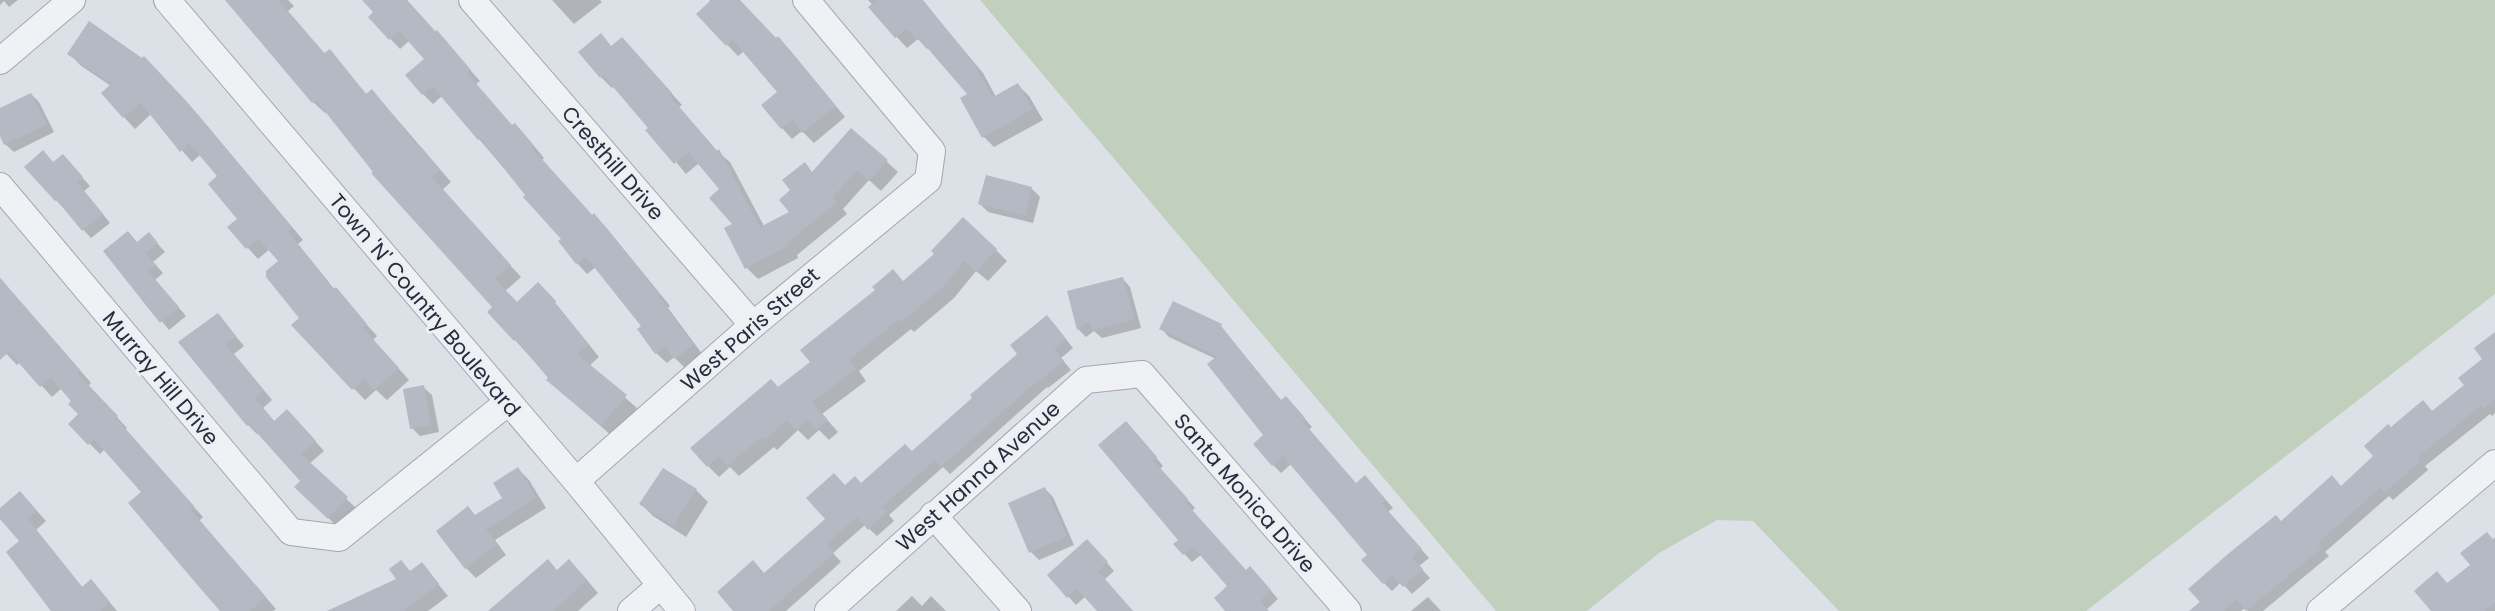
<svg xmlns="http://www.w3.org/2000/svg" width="2495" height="611" font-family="Poppins,sans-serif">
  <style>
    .green { fill: #c1d0bd }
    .shadow { fill: #0003 }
    .building { fill: #b4b9c3 }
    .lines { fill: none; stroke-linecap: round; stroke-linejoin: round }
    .minor-casing { stroke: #a2a7b1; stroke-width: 28 }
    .minor { stroke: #eff1f5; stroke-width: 26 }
    .labels { text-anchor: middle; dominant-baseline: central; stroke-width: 6; stroke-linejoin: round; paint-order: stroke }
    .street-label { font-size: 21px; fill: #262d3d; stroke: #eceff4 }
  </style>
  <rect width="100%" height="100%" fill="#dce0e7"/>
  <path class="green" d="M980,0H2495V294L2086,611H1839L1753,521L1717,520L1659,553L1587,611H1496Z"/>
  <g class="shadow">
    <path d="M0,0H18L9,7L4,1L0,5Z"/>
    <path d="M229,0H288L294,6L288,11L325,54L329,51L367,95L372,91L383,103L451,182L442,190L521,277L505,291L517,303L549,295L599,357L589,366L637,408L613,437L548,380L550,379L515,340L494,307L375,172L327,112L325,113L313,102Z"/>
    <path d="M364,0H407L480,81L476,84L513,127L515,125L525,135L544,158L542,160L593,216L604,225L670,306L668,308L703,355L685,368L674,357L667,363L656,353L643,326L596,267L587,274L577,263L560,241L563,239L527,195L442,96L433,104L423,94L426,59L409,41L400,49L370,17L375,13Z"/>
    <path d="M552,0H600L602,2L574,24Z"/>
    <path d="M709,0H738L776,40L789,49L845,117L814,143L802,131L792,139L782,128L779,92L744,51L738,56L698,14L711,2Z"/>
    <path d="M868,0H922L983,73L996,97L1018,85L1029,96L1043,120L994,147L984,137L970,94L929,47L927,49L918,39L907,48L870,8L873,5Z"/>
    <path d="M600,35L612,47L633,50L682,105L679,107L718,152L730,162L764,226L791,212L792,191L804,164L813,173L886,161L898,172L881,191L869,180L843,209L847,214L797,255L798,258L758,279L747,268L721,189L699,163L686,174L614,86L612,88L601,77Z"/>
    <path d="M69,53L155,69L199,116L303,240L298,244L335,290L377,336L373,340L409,380L387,400L376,390L365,400L293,325L301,318L280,262L270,249L258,259L229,227L239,219L219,177L201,154L192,162L151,114L135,129L103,94L111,86L80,65Z"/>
    <path d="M31,94L39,102L54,132L14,152L5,144L0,133V110Z"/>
    <path d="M70,164L90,186L84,191L110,223L91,238L56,200Z"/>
    <path d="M1032,189L1040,197L1033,223L988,212L980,204Z"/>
    <path d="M149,234L165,252L153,262L163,273L155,280L186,316L169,330L105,251L137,243Z"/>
    <path d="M996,250L1007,261L988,281L976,271L954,298L914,332L911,329L859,371L866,381L822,414L838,432L829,440L819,430L808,440L798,430L777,450L774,447L739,476L730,467L719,477L708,466L778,389L812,363L904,282Z"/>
    <path d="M0,278L91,383L88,386L127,428L125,430L203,517L199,521L276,609L273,611H222L143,492L105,449L100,454L70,424L80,414L73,401L62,388L52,397L20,362L17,365L0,347Z"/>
    <path d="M1122,278L1130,287L1141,328L1102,338L1094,331L1086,337L1079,330L1069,292Z"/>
    <path d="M218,315L244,346L234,354L272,400L263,408L275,422L296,420L324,451L309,464L356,508L338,527L305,496L302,481L259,433L257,434L248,425L180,342Z"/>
    <path d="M1055,325L1073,348L1061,358L1071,370L1048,388L1047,387L950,474L943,467L889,515L894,521L877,536L865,525L833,553L841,562L786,611H735L765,574L827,520L845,486L861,485L913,453Z"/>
    <path d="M1221,326L1282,402L1294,406L1312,427L1309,429L1356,484L1373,485L1393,508L1388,512L1429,558L1419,566L1430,578L1412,594L1401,582L1392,591L1384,583L1369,555L1291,464L1281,473L1273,465L1265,435L1216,359L1169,337L1161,328Z"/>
    <path d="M2495,333V413L2492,416L2490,414L2425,466L2428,470L2393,500L2389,496L2325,552L2329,556L2263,611H2248L2245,608L2241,611H2191L2281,522L2341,487L2375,456L2391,429L2433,412L2466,385L2484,359Z"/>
    <path d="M423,387L432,395L439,432L420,436L412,428Z"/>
    <path d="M1134,431L1163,466L1160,469L1195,508L1192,511L1246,571L1258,576L1278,599L1266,610L1268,611H1227L1229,586L1201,555L1192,562L1175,544L1180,540Z"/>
    <path d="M518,469L529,480L546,508L495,540L506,555L476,578L466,568L476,516L505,499Z"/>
    <path d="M1045,489L1053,497L1074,545L1039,560L1031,552Z"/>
    <path d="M696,490L708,502L686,537L653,516L641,504Z"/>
    <path d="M29,502L46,521L36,530L83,588L100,591L117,611H55L22,541L0,516V510Z"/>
    <path d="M2495,537V611H2433L2447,585L2472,566Z"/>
    <path d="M1095,549L1114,571L1104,580L1133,611H1099L1086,596L1076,605L1049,575Z"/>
    <path d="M422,564L448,596L428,611H353Z"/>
    <path d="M558,571L581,573L598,593L578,611H491Z"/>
    <path d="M912,596L922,606L931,596L946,611H896Z"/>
    <path d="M1428,597L1441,611H1411Z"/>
  </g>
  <g class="building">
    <path d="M225,0H278L324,53L330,49L366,94L372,89L421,150L422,148L440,170L432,177L511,265L495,279L517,302L538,282L556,301L555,303L589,345L577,354L627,395L601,426L546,380L548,378L516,339L514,341L487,312L492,307L371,173L373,172L316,100L312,103Z"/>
    <path d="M362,0H406L435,32L437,30L471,70L467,73L512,125L515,123L535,147L533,149L592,215L594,213L661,295L659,297L694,345L674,359L665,346L655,354L637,329L641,326L586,257L576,264L558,241L561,239L523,197L525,195L480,138L478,140L432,86L422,95L405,75L424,59L399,31L389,40L368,17L373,12Z"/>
    <path d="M711,0H740L776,38L778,36L836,106L802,133L792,120L781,129L761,105L777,92L733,40L726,46L696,14Z"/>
    <path d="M877,0H923L972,61L993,97L1018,83L1033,109L982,138L960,98L967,94L918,37L916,39L907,29L895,38L868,7Z"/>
    <path d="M89,21L142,58L144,56L188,103L292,228L288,232L334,289L336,287L367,324L363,328L399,368L374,390L365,379L352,390L291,325L299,318L266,277V271L278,261L258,238L246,249L227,227L237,219L208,184L217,176L189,143L180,152L141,103L123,118L101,93L111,84L67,54Z"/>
    <path d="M601,33L611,46L622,37L672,93L669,95L717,151L719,149L760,227L789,212L779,200L790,190L782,180L805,162L812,172L851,128L888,160L869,181L857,170L833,197L837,202L787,243L788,246L745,269L724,228L732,224L709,198L719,189L688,152L674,164L645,130L648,128L603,75L600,78L578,52Z"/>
    <path d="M31,93L47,124L4,145L0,136V108Z"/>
    <path d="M43,150L53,162L63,154L83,177L77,182L103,214L82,231L57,200L55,201L24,167Z"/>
    <path d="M986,175L1032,187L1025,216L978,204Z"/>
    <path d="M963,217L997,249L976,272L964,261L943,287L902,322L899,319L849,360L856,369L812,402L828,420L817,430L808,420L796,430L787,420L765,440L762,437L727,466L719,456L707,467L690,448L771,379L778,387L810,362L800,350L875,290L872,287L893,269L903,281L934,254L931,251Z"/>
    <path d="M128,231L137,242L149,232L158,243L146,253L156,265L148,271L179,307L160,323L103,251Z"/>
    <path d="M1123,277L1134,320L1092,331L1090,321L1077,330L1067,291Z"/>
    <path d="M0,278L81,371L78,374L118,416L116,418L194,506L190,509L266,597L250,611H220L194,581L128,503L141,492L94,439L88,445L68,424L78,414L68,404L71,401L51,378L40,387L9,352L0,360Z"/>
    <path d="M1173,301L1222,324L1221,327L1281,400L1286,396L1305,418L1302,421L1356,483L1365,475L1386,500L1381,503L1422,549L1412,557L1423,569L1403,587L1392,575L1383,584L1361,560L1367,555L1283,456L1272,466L1253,444L1263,435L1207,364L1217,356L1159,329Z"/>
    <path d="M218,313L236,336L225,344L264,390L255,398L274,421L287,409L316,441L301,454L348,497L328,519L294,487L300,481L249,424L247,426L178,342Z"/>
    <path d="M1047,315L1066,339L1054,349L1064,361L1039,381L1038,380L941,467L935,460L882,507L887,512L868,530L857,517L827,544L834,553L769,611H733L717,592L753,560L764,573L825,519L806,498L834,473L845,485L855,476L861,483L905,444L912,451L972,398L970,395L1017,354L1010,345Z"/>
    <path d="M2495,332V399L2483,409L2481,406L2418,457L2421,461L2384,493L2380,488L2318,543L2322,548L2246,611L2237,600L2224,611H2189L2200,602L2188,589L2228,554L2276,515L2281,521L2332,475L2341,486L2373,456L2364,446L2388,424L2391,427L2423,400L2432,411L2464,385L2458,378L2482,359L2474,348Z"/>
    <path d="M424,385L431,425L410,429L403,389Z"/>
    <path d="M1126,421L1157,457L1153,460L1188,499L1185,502L1246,570L1250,566L1271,590L1260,601L1269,611H1225L1214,598L1227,586L1193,547L1183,555L1173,544L1178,540L1098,445Z"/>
    <path d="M518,467L537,498L486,529L497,544L465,569L436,531L468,506L475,515L502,498L493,483Z"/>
    <path d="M663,468L697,489L673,526L639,504Z"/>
    <path d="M1045,487L1067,536L1029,553L1008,503Z"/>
    <path d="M20,491L37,511L28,519L82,587L91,579L110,602L100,611H51L6,552L19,541L0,519V508Z"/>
    <path d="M2487,532L2495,542V603L2484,611H2431L2414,591L2437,571L2447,583L2470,565L2460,553Z"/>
    <path d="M1087,539L1108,562L1098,571L1133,611H1097L1077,589L1067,598L1047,575Z"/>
    <path d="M548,559L557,570L569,559L587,580L553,611H488Z"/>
    <path d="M401,560L410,571L422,562L439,584L404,611H327L396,579L389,569Z"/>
  </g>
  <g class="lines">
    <g class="minor-casing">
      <g id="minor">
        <path d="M167,0L576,481L682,611"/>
        <path d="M472,0L753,325"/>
        <path d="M0,61L72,0"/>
        <path d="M0,186L291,532L339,538L507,403"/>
        <path d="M576,481L753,325L928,180L932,151L806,0"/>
        <path d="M933,515L1018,611"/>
        <path d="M631,611L660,586"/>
        <path d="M828,611L1086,380L1142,374L1348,611"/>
        <path d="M2320,611L2495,463"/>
      </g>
    </g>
    <use href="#minor" class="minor"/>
  </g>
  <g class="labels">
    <g class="street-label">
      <text transform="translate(613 163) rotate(49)">Cresthill Drive</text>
      <text transform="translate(425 305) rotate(50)">Town 'N' Country Boulevard</text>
      <text transform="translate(750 329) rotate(-41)">West Paris Street</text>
      <text transform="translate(161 378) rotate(50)">Murray Hill Drive</text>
      <text transform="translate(978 476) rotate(-42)">West Hanna Avenue</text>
      <text transform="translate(1245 493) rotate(49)">Santa Monica Drive</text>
    </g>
  </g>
</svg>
